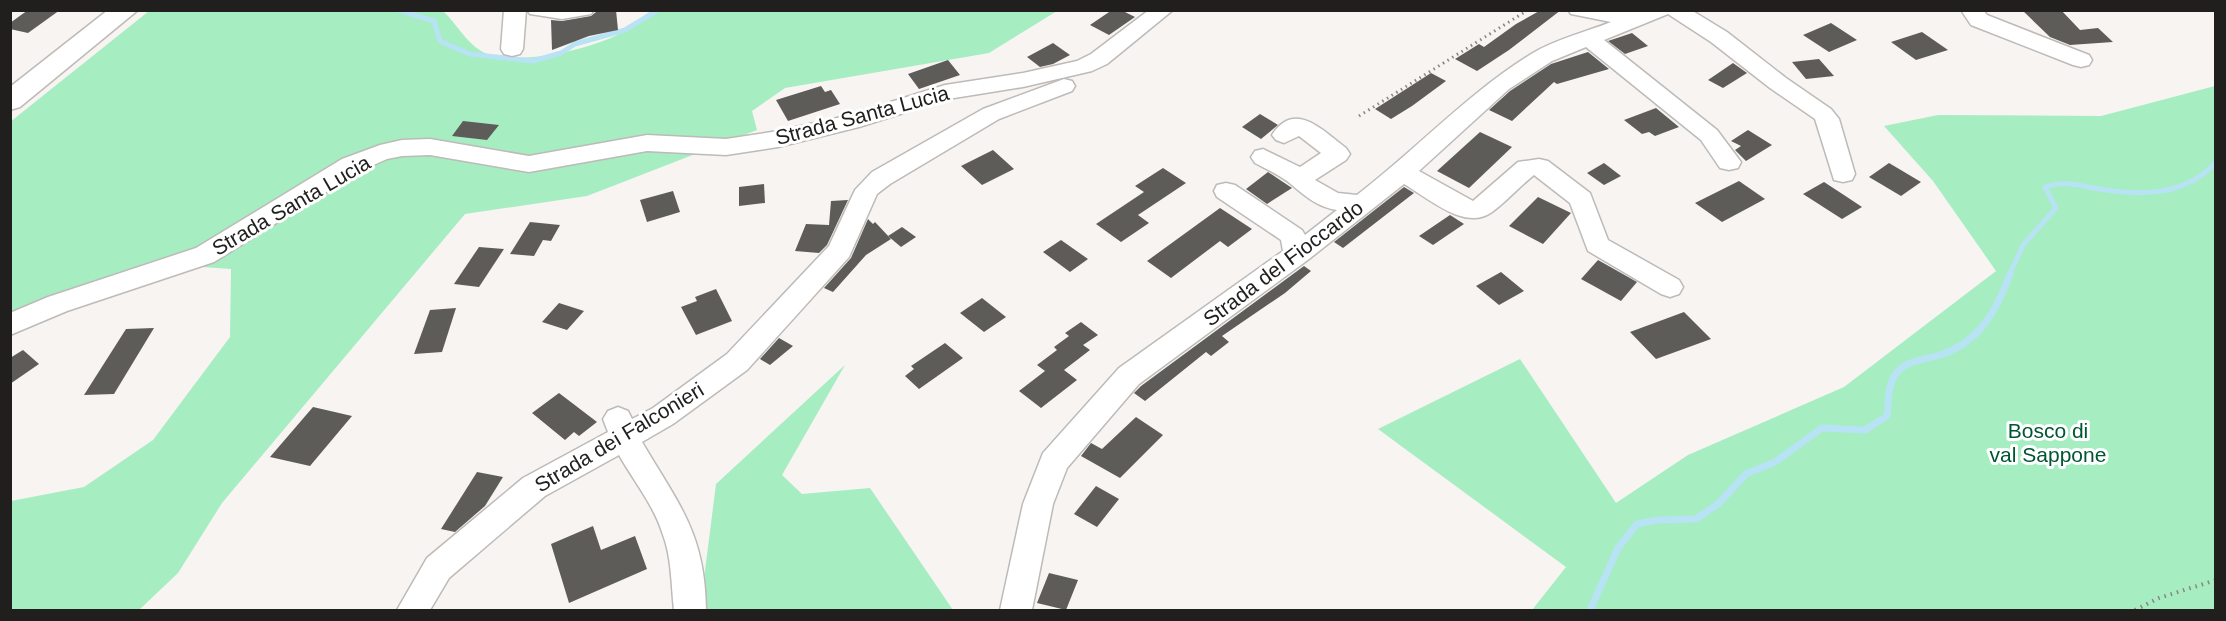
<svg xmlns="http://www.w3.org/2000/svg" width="2226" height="621" font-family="Helvetica,sans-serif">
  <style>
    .green { fill: #a6edc2 }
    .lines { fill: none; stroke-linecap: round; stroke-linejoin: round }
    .stream-far1 { stroke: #b7e3f4; stroke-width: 5 }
    .stream { stroke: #b7e3f4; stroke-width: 7 }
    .building { fill: #5e5c59 }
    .minor-casing { stroke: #bdbab8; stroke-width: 3 }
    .major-casing { stroke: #bdbab8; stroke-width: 3 }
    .path-far1 { stroke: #888685; stroke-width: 3; stroke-dasharray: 1.5 4; stroke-linecap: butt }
    .path { stroke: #888685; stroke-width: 4; stroke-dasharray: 1.5 5; stroke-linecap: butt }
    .minor { fill: #fff; fill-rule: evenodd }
    .major { fill: #fff; fill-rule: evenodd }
    .labels { text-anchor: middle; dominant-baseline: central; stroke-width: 6; stroke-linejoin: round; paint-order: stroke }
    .street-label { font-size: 21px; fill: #201f1e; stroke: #fff }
    .park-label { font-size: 21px; fill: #005633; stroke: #fff }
  </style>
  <rect width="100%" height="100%" fill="#f8f4f2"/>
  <g class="green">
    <path d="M149,11H443C457,24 464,40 481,51C510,68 588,50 617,35C629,28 640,18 651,11H1057L989,53L785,88L752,111L757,130L587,196L465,214L222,503L178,573L139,610H11V501L84,487L153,440L230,337L231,269L174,265L11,323L10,122Z"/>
    <path d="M2215,86V610H1532L1566,567L1378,429L1520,359L1616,503L1688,455L1844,387L1996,271L1933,181L1884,126L1938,115L2101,116Z"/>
    <path d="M845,365L782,475L802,494L870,488L953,610H700L716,484Z"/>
  </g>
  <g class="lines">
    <g class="stream-far1">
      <path d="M398,10L434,21L440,41L469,54L533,61L561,53L575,44L625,30L658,10"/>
      <path d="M2009,276L2023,245L2056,208L2045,187C2064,180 2081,186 2100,189C2141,196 2186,196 2216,162"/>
    </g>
    <path class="stream" d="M1590,610L1618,548L1637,524L1658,520L1696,519L1718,504L1746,474L1775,462L1822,428L1865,430L1887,416C1889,403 1887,387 1895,375C1905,360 1924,360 1940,355C1980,342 1996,311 2010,274"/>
  </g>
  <g class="building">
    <path d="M28,10H60L28,33L10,29V23Z"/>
    <path d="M616,10L618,30L589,36L552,50L551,20L562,21L591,16L596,12Z"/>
    <path d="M1112,10H1121L1135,17L1109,35L1090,25Z"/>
    <path d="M1541,10H1561L1509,50L1477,71L1455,59L1479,44L1484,47L1516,24Z"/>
    <path d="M2022,10H2061L2080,30L2098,28L2113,42L2070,45L2050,37Z"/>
    <path d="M1831,23L1857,40L1829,52L1803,35Z"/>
    <path d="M1922,32L1948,50L1916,60L1891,42Z"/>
    <path d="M1632,33L1648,46L1625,54L1608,41Z"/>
    <path d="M1053,43L1070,55L1053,64L1040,67L1027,57Z"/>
    <path d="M1588,52L1609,69L1557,84L1554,82L1512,121L1489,110L1510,91L1551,64Z"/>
    <path d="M1819,59L1834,76L1806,79L1792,62Z"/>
    <path d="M948,60L960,75L919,89L908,74Z"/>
    <path d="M1733,63L1747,73L1723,88L1708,80Z"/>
    <path d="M1431,73L1446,81L1412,106L1391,119L1375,109Z"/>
    <path d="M821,86L825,92L831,90L840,104L788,121L776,100Z"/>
    <path d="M1656,108L1679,127L1655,136L1649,132L1642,134L1624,120Z"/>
    <path d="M1260,114L1278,125L1261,139L1242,127Z"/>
    <path d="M463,121L499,125L487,140L452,136Z"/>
    <path d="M1748,130L1772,145L1746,161L1735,150L1741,146L1731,141Z"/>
    <path d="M1480,132L1512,147L1469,188L1437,171Z"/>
    <path d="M993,150L1014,169L982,185L961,166Z"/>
    <path d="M1604,163L1621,176L1604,185L1587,173Z"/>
    <path d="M1889,163L1921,182L1901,196L1869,177Z"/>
    <path d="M1163,168L1186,183L1138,215L1149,223L1121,242L1096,224L1144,192L1135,186Z"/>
    <path d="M1268,172L1292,188L1267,204L1246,189Z"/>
    <path d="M1739,181L1765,199L1722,222L1695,203Z"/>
    <path d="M1824,182L1847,197L1862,207L1842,219L1803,194Z"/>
    <path d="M764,184L765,203L739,206V187Z"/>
    <path d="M1404,187L1414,193L1343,248L1334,242Z"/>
    <path d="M673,191L680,212L647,222L640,200Z"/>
    <path d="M1538,197L1571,213L1543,244L1509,226Z"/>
    <path d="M848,200L827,245L819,253L795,251L806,224L829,225L831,201Z"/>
    <path d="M1220,208L1252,229L1228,247L1220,241L1171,278L1147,261Z"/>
    <path d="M1450,215L1464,224L1433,245L1419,236Z"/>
    <path d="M868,219L873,224L875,222L891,239L866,255L833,292L824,288L851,258Z"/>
    <path d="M530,222L560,225L551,241L543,240L534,256L510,254Z"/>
    <path d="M902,227L916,237L901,247L888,236Z"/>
    <path d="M1061,240L1088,259L1070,272L1043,252Z"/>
    <path d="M479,247L504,249L479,287L454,284Z"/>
    <path d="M1598,260L1637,282L1621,301L1581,279Z"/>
    <path d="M1304,266L1311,271L1285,293L1222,336L1229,342L1211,356L1206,352L1145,401L1134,393L1141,386Z"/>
    <path d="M1501,272L1524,291L1499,305L1476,286Z"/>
    <path d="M716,289L732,321L696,335L681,307L697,301L695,297Z"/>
    <path d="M982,298L1006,317L984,332L960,313Z"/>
    <path d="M559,303L584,311L567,330L542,322Z"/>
    <path d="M456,308L442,352L414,354L430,310Z"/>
    <path d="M1684,312L1711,339L1656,359L1630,332Z"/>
    <path d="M1081,322L1098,335L1083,345L1090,350L1064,370L1077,380L1041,408L1019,391L1045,371L1037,365L1057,350L1054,347L1069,336L1065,333Z"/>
    <path d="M154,328L114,394L84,395L126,329Z"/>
    <path d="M779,338L793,346L770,365L760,359Z"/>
    <path d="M945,343L963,358L919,389L905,376L914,369L911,366Z"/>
    <path d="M23,350L39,364L10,384V358Z"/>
    <path d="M559,393L597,422L579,436L574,432L565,440L532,413Z"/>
    <path d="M313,407L352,416L310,466L270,457Z"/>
    <path d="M1136,417L1163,435L1120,478L1081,456L1091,443L1102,449Z"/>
    <path d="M477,472L503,477L485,506L455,532L441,529Z"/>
    <path d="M1096,486L1119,499L1097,527L1074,514Z"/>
    <path d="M593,526L601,550L635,536L647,569L569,603L551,544Z"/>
    <path d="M1049,573L1078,580L1066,610L1037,603Z"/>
  </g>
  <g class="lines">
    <g class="minor-casing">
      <g id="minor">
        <path d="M504,10H526L523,49L520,54L512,56L504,54L501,49Z"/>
        <path d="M527,10H594L591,14L562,19L530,14Z"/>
        <path d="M1149,10H1173L1107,64L1092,71L1023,87L948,99L859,127L778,147L726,155L647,151L529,172L430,155L402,156L387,159L360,171L214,262L67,311L10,335V313L48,297L196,248L342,159L380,145L402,140L430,139L529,156L647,135L726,139L778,131L846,116L945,85L1023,73L1077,61L1091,54Z"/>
        <path d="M1568,10H1691L1727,32L1786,78L1831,109L1839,119L1855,174L1852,180L1843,182L1834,180L1815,119L1770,88L1711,42L1668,14L1604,40L1717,130L1741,162L1738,168L1729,170L1720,168L1701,140L1586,47L1552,61L1509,89L1419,171L1473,201L1518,162L1539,159L1548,161L1590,193L1608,240L1679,280L1683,287L1679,294L1670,297L1661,294L1588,251L1570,203L1534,175C1519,187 1507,201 1492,212C1465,232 1427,197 1404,184L1309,259L1139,384L1067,468L1053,504L1032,610H1000L1023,504L1043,453L1119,368L1283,251L1281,240L1217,197L1214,191L1217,185L1226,183L1235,185L1302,230L1305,235L1337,210C1319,208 1305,196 1292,185C1282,176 1266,169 1255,163L1251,157L1255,151L1263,149L1300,167L1321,153L1299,136L1284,143L1276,140L1272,135C1295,99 1324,132 1346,148L1350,154L1346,160L1315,180L1338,193L1357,195C1417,149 1469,92 1533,53C1556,39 1586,32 1611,22L1571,14Z"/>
        <path d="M1961,10H1983L1987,15L2089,55L2092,60L2089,65L2081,67L2073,65L1971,25Z"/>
        <path d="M1064,79L1072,81L1075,86L1072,91L999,119L890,184L877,194L849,257L747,370L673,424L642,442C679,505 705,533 706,610H674C671,584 672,557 662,532C653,504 633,480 619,455L545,496L449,578L430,610H397L427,558L523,478L608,432L603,419L608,411L618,407L628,411L632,419L653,408L727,354L829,246L855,190L872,172L983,109Z"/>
      </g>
    </g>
    <g class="major-casing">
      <path id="major" d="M108,10H138L20,107L10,110V87Z"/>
    </g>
    <path class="path-far1" d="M1359,116L1528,10"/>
    <path class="path" d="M2135,610L2159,598L2216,580"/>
    <use href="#minor" class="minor"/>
    <use href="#major" class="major"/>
  </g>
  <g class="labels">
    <g class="street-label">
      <text transform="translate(862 115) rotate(-15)">Strada Santa Lucia</text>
      <text transform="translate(291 205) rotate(-30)">Strada Santa Lucia</text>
      <text transform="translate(1283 263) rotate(-37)">Strada del Fioccardo</text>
      <text transform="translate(619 437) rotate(-31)">Strada dei Falconieri</text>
    </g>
    <g class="park-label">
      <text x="2048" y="430">Bosco di<tspan x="2048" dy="24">val Sappone</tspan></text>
    </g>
  </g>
  <rect width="2226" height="621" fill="none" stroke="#201f1e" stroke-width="24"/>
</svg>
